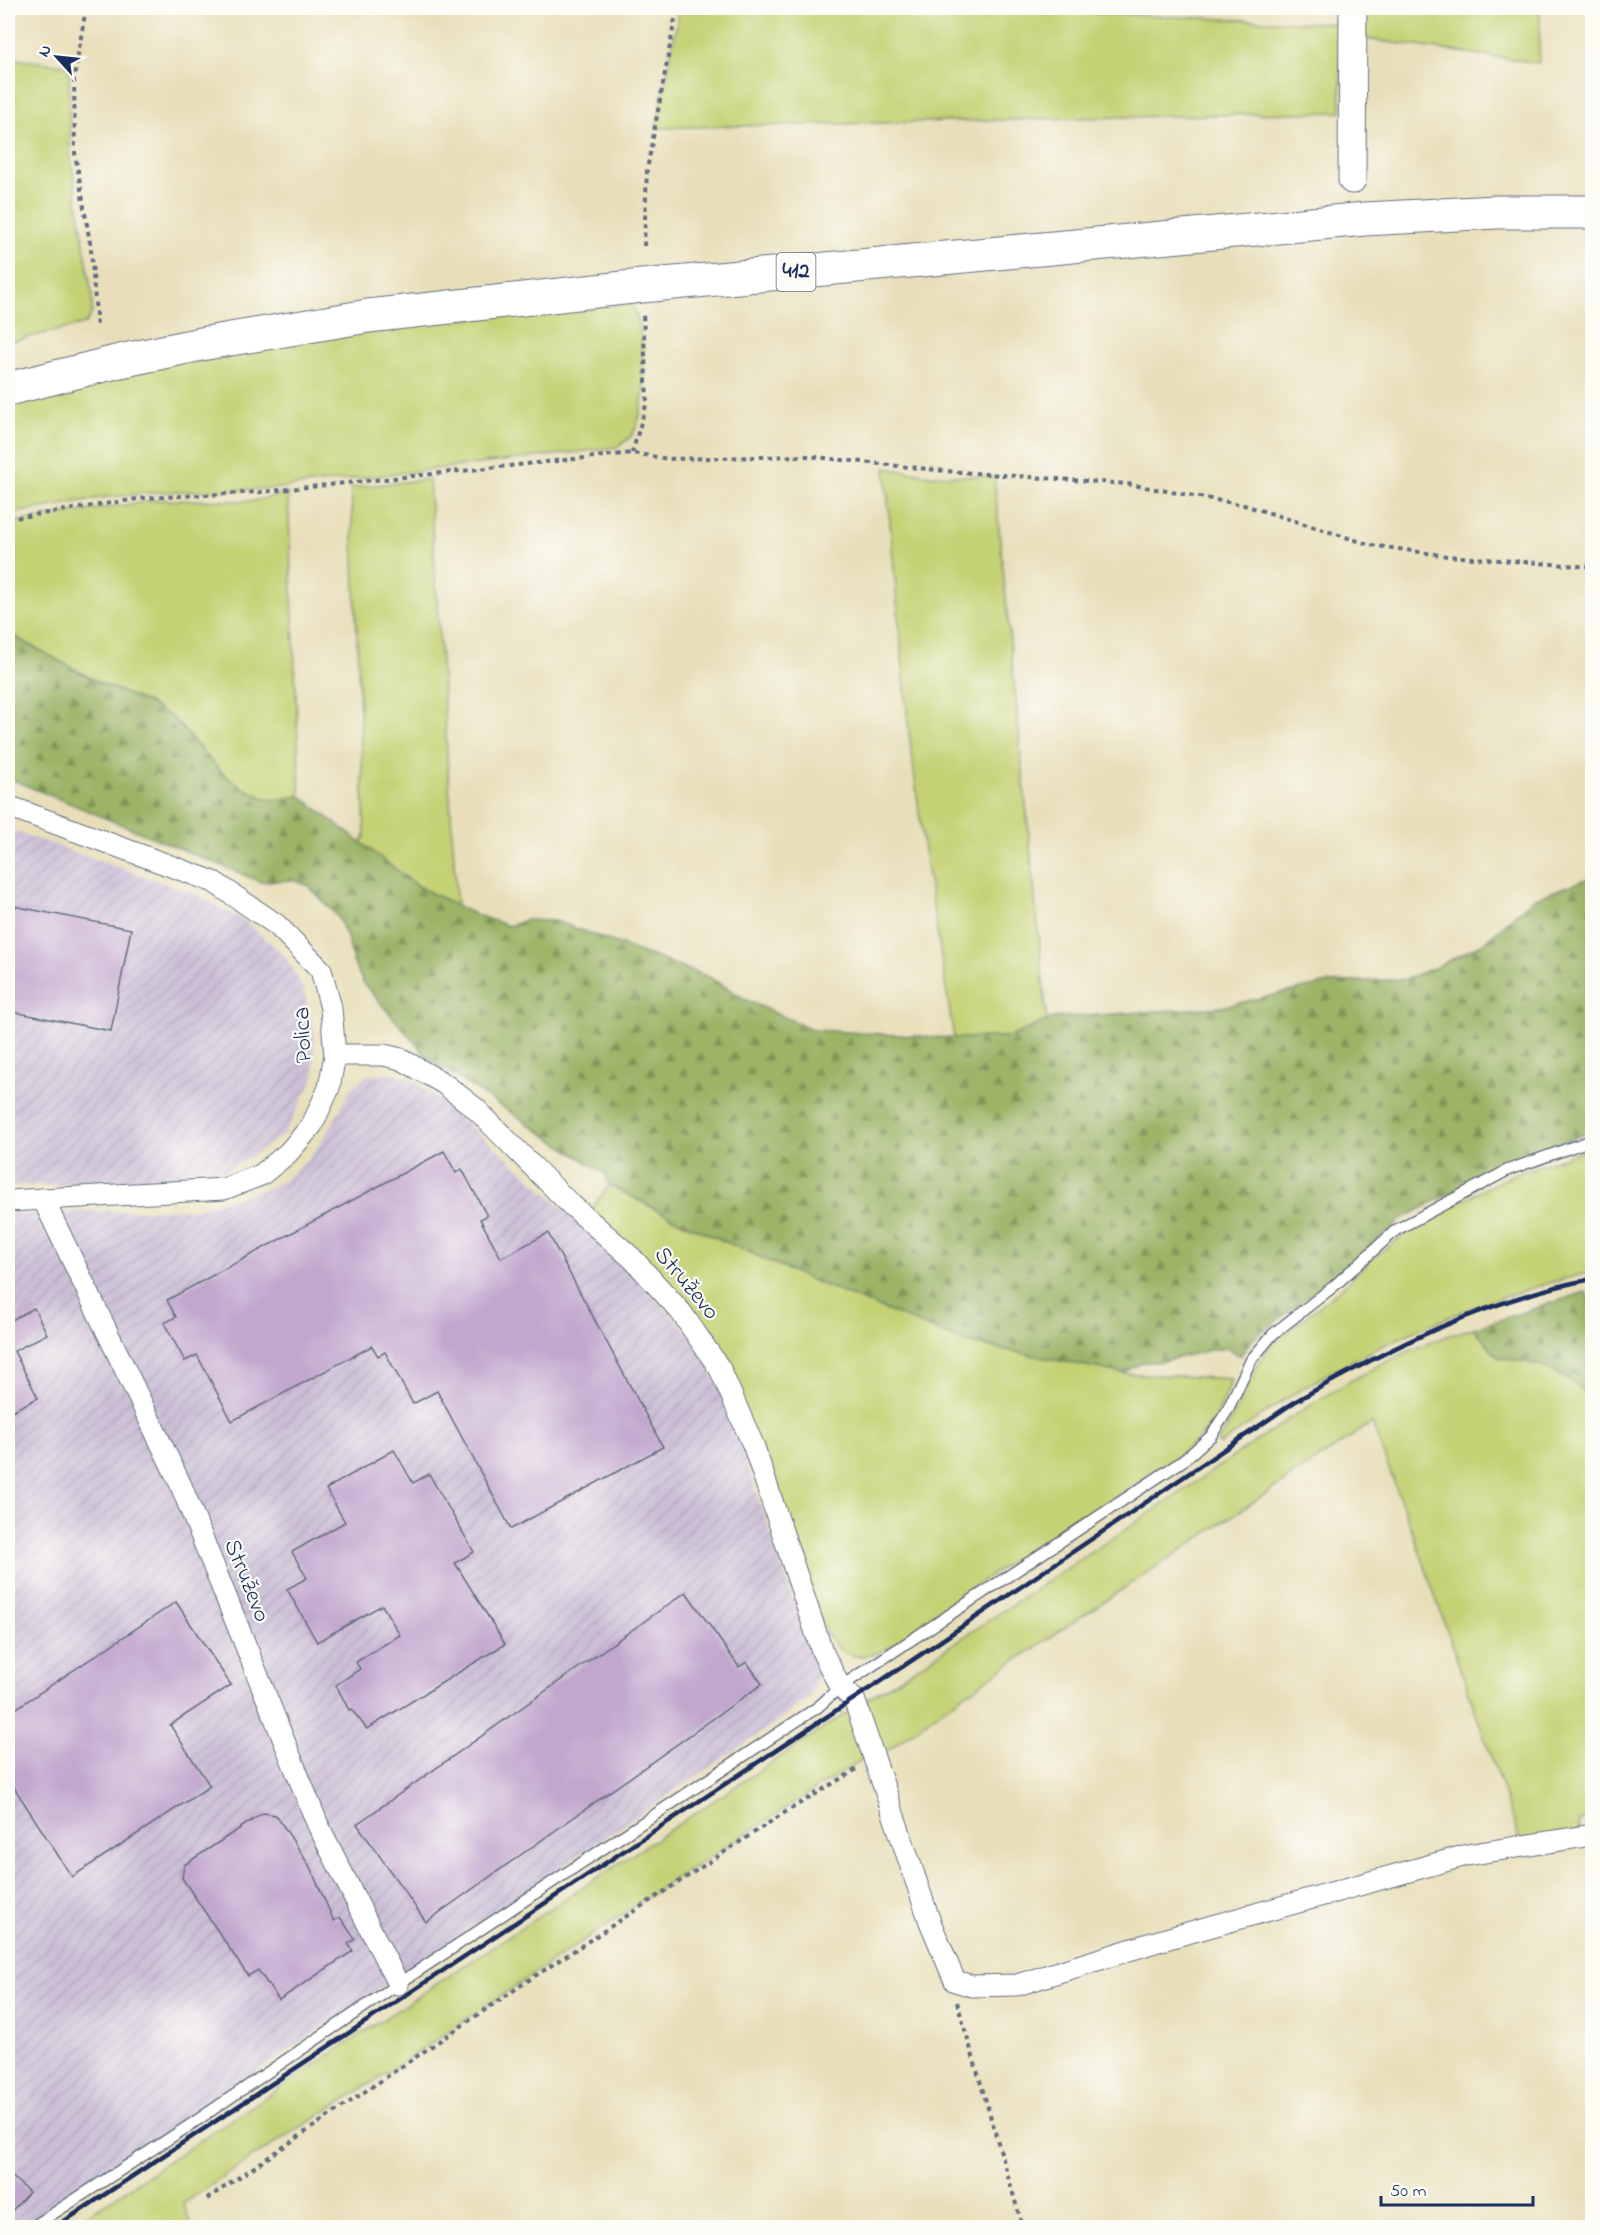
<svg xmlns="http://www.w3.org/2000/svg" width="1600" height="2235" font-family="'Indie Flower',sans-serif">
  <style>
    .industrial { fill: url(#industrial-furrows) }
    .grass { fill: #c4d274; stroke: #708069; stroke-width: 1.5 }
    .forest { fill: url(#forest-firs); stroke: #5b7262; stroke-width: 1.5 }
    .building { fill: #c1a7ce }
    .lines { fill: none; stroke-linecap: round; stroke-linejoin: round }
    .service-casing { stroke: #636d7e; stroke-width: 13 }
    .minor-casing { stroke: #636d7e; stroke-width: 23 }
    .tertiary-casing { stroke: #636d7e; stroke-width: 29 }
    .primary-casing { stroke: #636d7e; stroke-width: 35 }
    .path { stroke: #636d7e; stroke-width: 4; stroke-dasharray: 4.5 4.5; stroke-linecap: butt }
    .service { stroke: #fff; stroke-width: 10 }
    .minor { stroke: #fff; stroke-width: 21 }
    .tertiary { stroke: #fff; stroke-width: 27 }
    .primary { stroke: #fff; stroke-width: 33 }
    .rail { stroke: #1b2f5e; stroke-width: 4.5 }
    .labels { text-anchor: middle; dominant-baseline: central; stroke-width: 4.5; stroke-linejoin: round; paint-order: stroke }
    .shield { fill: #fdfcf7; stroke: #5f6c8c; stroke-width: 1.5 }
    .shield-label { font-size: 22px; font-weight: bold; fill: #1b2f5e }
    .street-label { font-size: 24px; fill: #1b2f5e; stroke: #fdfcf7 }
  </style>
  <defs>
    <pattern id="industrial-furrows" width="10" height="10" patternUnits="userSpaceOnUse" patternTransform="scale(1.5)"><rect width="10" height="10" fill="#cbbfd6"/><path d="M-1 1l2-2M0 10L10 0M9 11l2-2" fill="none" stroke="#aea4ba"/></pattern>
    <pattern id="forest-firs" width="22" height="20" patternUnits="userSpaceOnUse" patternTransform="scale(1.5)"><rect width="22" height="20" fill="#9bb466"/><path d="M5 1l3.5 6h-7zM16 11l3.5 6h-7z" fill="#7e9357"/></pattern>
  </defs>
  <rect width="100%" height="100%" fill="#fdfcf7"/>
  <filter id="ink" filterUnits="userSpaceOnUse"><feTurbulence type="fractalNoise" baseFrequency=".0167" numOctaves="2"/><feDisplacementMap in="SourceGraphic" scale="12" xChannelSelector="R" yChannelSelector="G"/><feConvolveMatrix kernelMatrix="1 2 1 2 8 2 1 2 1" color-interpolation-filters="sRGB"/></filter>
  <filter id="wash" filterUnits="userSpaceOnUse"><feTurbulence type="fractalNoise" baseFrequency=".008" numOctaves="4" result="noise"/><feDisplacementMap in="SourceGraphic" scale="24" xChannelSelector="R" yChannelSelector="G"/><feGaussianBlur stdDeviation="1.35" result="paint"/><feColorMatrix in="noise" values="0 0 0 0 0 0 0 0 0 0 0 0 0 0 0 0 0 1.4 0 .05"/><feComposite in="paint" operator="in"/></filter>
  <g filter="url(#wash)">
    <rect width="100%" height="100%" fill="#e8dfba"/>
    <g class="industrial">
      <path d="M8,829L192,893L243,920L286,957L304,991L314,1031V1078L284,1134L250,1157L216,1175L155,1183L8,1186Z"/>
      <path d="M387,1073L413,1079L506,1156L624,1265L691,1336L722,1391L818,1673L810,1696L781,1719L58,2205L21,2228L8,2227V1213L196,1209L266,1189L283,1181L310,1158L332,1125L350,1090L366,1076Z"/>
    </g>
    <g class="grass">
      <path d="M680,8H977L1340,24L1341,112L656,128Z"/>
      <path d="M1359,8H1540L1539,63L1359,38Z"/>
      <path d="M8,58L69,66L70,154L92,295V313L85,324L8,342Z"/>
      <path d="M632,303C645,334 650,405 632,435C629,439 622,443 618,447L270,489L161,492L99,498L8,514V403L200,357L420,323Z"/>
      <path d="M885,468L930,475L994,477L1047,1021L1010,1037L954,1038L924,850L908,723Z"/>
      <path d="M429,479L457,906L419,887L361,843L365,836L351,488Z"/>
      <path d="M288,493L300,796L274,800L261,797L238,785L221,772L173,718L146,702L98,682L8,633V523L157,500L254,501Z"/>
      <path d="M1592,1148V1272C1487,1297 1388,1337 1295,1393C1269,1409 1244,1428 1220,1445L1217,1442C1240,1412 1248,1374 1272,1344L1337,1292L1378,1254L1429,1217L1514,1174Z"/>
      <path d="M609,1185L675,1219L809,1279L965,1342L1122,1373L1232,1379C1225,1398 1217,1420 1202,1435C1170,1466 1130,1489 1091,1512C1053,1535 1015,1558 979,1583C955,1599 898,1648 874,1654C844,1662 833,1647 822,1623L729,1373L591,1210Z"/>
      <path d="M1474,1328L1499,1358C1543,1363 1556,1370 1592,1396V1829L1588,1818L1578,1822L1580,1832L1520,1840L1417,1544L1372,1423L950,1704L887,1751L879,1753L862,1702L915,1669C1009,1607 1103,1545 1196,1482C1280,1425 1375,1354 1474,1328Z"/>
      <path d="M851,1710L866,1757L675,1879L373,2082L256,2155L183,2204L192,2227L68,2228Z"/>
    </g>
    <g class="forest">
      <path d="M8,633L98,682L146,702L173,718L221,772L238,785L261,797L274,800L300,796L419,887L474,914L509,926L525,920L556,921L709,977L748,1001L814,1030L949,1038L1010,1037L1053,1018L1221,1007L1328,983L1405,979L1432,969L1482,944L1533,899L1592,877V1131L1510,1162L1403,1218L1343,1270L1253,1339L1240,1356L1228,1348L1211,1350L1159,1362H1144L1122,1373L965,1342L809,1279L675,1219L609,1185L605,1174L429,1059L364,984L354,964L347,937L338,917L309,886L293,880L261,882L8,778Z"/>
      <path d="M1586,1292L1592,1308V1396C1556,1370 1543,1363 1499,1358L1474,1328Z"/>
    </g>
    <g id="blocks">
      <g class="building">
        <path d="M8,905L131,929L111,1031L8,1011Z"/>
        <path d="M444,1151L456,1173L462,1169L487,1216L480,1219L501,1258L548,1233L663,1447L511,1529L437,1391L413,1404L385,1352L378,1356L372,1346L232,1421L197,1355L185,1361L164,1323L176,1317L167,1300Z"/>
        <path d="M34,1308L47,1334L14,1351L38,1398L8,1413V1322Z"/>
        <path d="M394,1450L413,1483L429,1474L474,1552L455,1563L505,1644L367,1729L351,1709L349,1710L336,1685L360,1669L356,1662L400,1635L382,1605L317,1642L287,1589L307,1578L292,1552L345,1522L326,1489Z"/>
        <path d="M686,1592L739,1667L747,1662L762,1684L426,1922L357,1824Z"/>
        <path d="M176,1602L231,1685L170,1725L210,1786L72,1877L8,1778V1714Z"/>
        <path d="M263,1813L276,1815L309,1865L334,1921L340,1917L355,1939L348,1944L353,1951L279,2000L258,1970L248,1976L182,1878L184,1865Z"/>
        <path d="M8,2173L29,2192L8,2215Z"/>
      </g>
    </g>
  </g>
  <g filter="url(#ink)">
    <use href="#blocks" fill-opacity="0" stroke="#636d7e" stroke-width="1.5"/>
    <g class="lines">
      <g class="service-casing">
        <path id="service" d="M31,2228L187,2127L398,1984L818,1707L840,1687L1184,1460L1211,1436L1227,1411L1251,1360L1273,1334L1334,1286L1396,1230L1508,1170L1592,1140"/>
      </g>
      <g class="minor-casing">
        <g id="minor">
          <path d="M8,806L214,882L277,925L321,970L331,1008L335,1055L329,1088L312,1125L288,1153L261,1175L224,1189L8,1201"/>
          <path d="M335,1055H384L401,1059L443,1083L475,1108L568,1202L632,1258L681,1312L720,1369L754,1447L822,1651L840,1687L854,1699L930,1922L955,1981L972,1986L1017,1985L1155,1942L1467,1855L1592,1835"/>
          <path d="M43,1199L180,1483L318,1825L398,1984"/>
        </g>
      </g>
      <g class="tertiary-casing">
        <path id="tertiary" d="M1352,180L1353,8"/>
      </g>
      <g class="primary-casing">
        <path id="primary" d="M8,389L120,361L201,344L368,316L642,286L1365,219L1496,212H1592"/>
      </g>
      <g class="path">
        <path d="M86,8L74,78L75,153L91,249L97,328"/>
        <path d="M644,246L647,170L677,8"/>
        <path d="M632,453L647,402L643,312"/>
        <path d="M8,519L144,498L261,492L632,453L668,459L806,456L946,471L1128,484L1244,505L1371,545L1447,556L1592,567"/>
        <path d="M957,2002L1023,2228"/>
        <path d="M207,2199L529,1980L784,1813L857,1769"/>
      </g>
      <use href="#service" class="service"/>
      <use href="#minor" class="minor"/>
      <use href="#tertiary" class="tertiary"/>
      <use href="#primary" class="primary"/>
      <path class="rail" d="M54,2228L920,1655L1296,1401C1389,1348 1487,1299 1592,1279"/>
    </g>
  </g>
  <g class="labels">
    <rect class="shield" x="776.5" y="253" width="39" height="38" rx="4.5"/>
    <g class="shield-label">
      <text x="796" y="272">412</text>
    </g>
    <g class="street-label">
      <text transform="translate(304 1035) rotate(-93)">Polica</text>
      <text transform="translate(686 1284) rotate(50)">Struževo</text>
      <text transform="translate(246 1581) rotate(68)">Struževo</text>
    </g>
  </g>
  <rect width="1600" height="2235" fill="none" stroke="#fdfcf7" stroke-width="30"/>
  <g transform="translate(57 57) rotate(297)" stroke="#fdfcf7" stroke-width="4.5" paint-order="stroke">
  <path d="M0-4.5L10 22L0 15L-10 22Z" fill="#1b2f5e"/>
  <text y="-9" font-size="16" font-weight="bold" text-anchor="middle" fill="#1b2f5e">N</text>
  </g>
  <path d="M1381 2196v9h152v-9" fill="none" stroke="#1b2f5e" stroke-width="3"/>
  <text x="1390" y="2196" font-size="18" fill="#1b2f5e" stroke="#fdfcf7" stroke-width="4.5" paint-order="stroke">50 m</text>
</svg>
